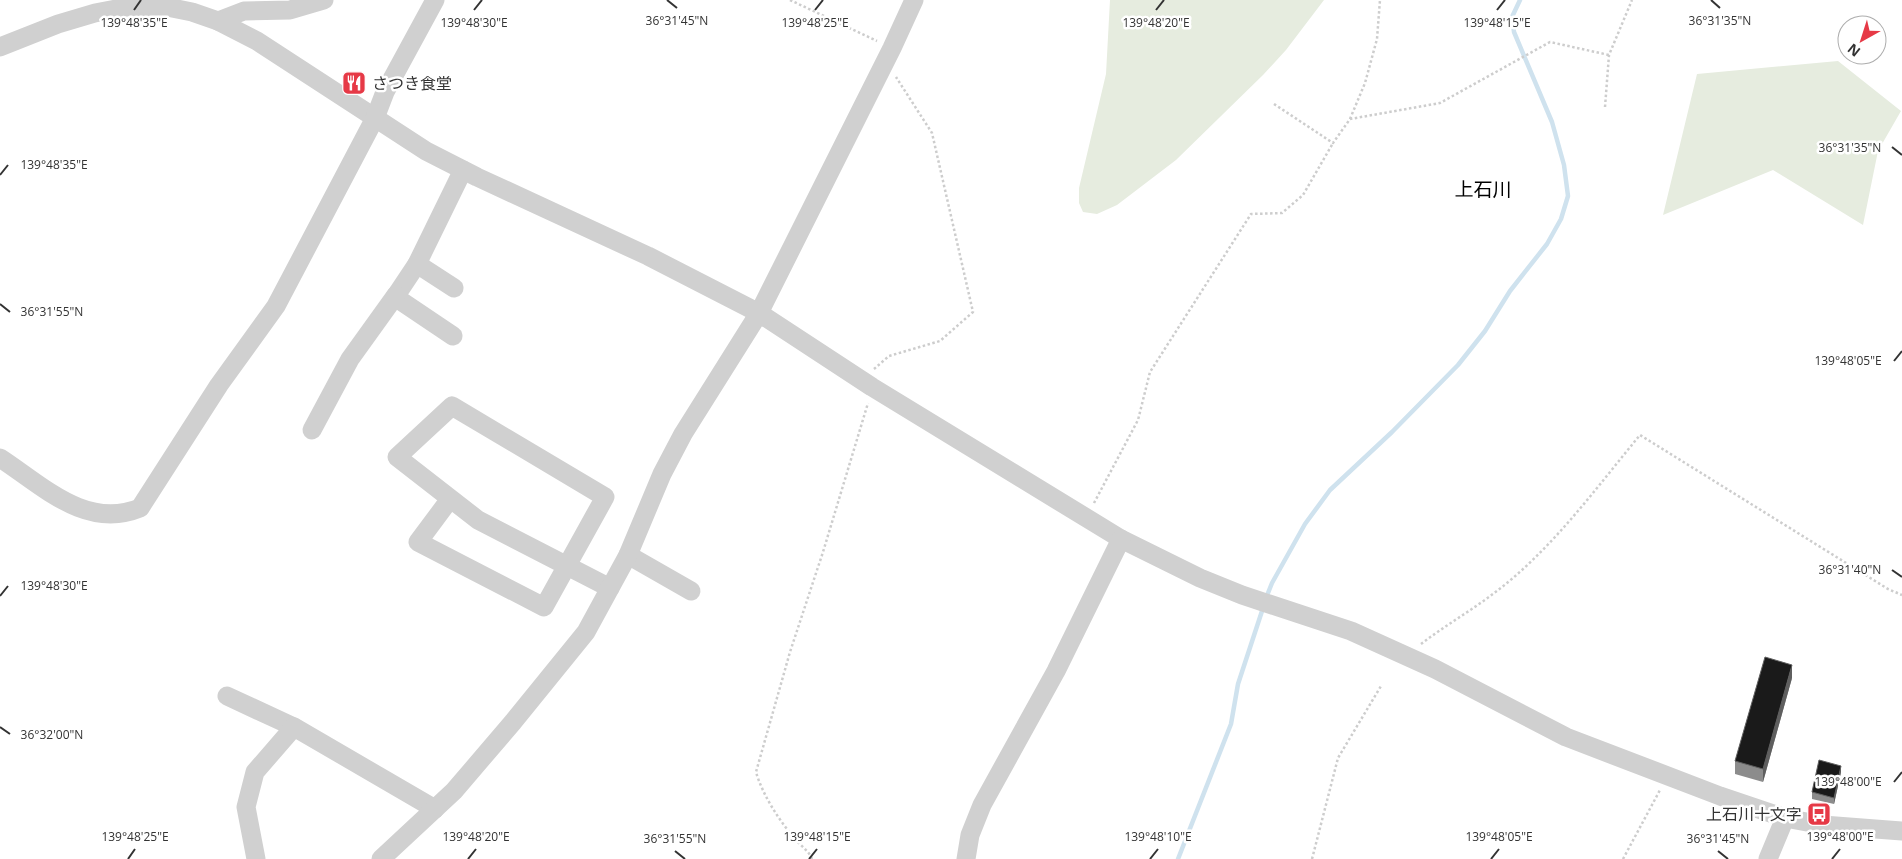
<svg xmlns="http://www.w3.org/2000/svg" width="1902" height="859" font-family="'Open Sans','Noto Sans JP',sans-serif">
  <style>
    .green { fill: #e6ecdf }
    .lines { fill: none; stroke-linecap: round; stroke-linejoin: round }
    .stream { stroke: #cfe2ee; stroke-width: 4.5 }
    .path { stroke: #cdcdcd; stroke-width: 2.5; stroke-dasharray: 2.5 2.5; stroke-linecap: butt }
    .minor { stroke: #d0d0d0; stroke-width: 19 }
    .wall { fill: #8c8c8c }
    .shaded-wall { fill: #5f5f5f }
    .building { fill: #1a1a1a; stroke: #5f5f5f }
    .ticks { fill: none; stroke: #333; stroke-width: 2 }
    .labels { text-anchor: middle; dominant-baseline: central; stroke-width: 5; stroke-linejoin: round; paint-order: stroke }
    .poi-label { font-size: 16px; fill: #333; stroke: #fff; text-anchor: start }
    .quarter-label { font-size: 19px; fill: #000; stroke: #fff }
    .ticks-label { font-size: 12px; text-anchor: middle; fill: #333; stroke: #fff; stroke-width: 5; stroke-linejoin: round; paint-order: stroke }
  </style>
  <rect width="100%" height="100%" fill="#fff"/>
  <g class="green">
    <path d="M1110,0H1324L1286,50L1263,75L1176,160L1117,205L1097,214L1083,212L1079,203V188L1106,74Z"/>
    <path d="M1838,61L1901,111L1878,151L1863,225L1773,170L1663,215L1697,74Z"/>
  </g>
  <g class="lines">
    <g class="stream">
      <path d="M1266,598L1272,583L1305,524L1330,490L1392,432L1458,365L1485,331L1510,291L1547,244L1561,219L1568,196L1564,165L1552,122L1514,32L1512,17L1520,0"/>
      <path d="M1178,859L1231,724L1238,684L1263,608"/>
    </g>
    <g class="path">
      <path d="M790,0L877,41"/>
      <path d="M1274,104L1333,143L1350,119L1440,103L1550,42L1609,55"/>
      <path d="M1605,107L1609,55L1632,0"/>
      <path d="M1350,119L1365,83L1377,39L1380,0"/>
      <path d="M874,369L889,356L940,341L973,312L932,133L896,77"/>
      <path d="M1094,503L1138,420L1150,372L1251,214L1282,213L1303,195L1333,143"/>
      <path d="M1421,644C1447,624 1476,608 1502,587C1555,545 1597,487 1640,435L1888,589L1902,595"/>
      <path d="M812,859C809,851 802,847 797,841C780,822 763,796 756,772L790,652L823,552L868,403"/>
      <path d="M1312,859L1338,758L1381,686"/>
      <path d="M1623,859L1660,790"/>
    </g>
    <g class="minor">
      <path d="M218,21L244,11L290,10L324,0"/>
      <path d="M0,47L58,24L95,13L127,7H167L192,12L218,21L257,41L426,151L477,177L648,256L759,313L872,387L1121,539L1200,578L1242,595L1351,631L1435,669L1566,737L1720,796L1785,818L1823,825L1902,831"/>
      <path d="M417,264L454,288"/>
      <path d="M453,336L395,297L417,264L463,170"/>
      <path d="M312,430L350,359L396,295"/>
      <path d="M0,458C43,486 86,530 140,508L219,385L276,306L375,118L385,92L435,0"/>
      <path d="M450,499L418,542L544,607L605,497L452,406L397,457L478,520L610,588"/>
      <path d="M628,555L691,591"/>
      <path d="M227,696L294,727"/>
      <path d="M256,859L246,807L255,772L294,727L435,809"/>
      <path d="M381,859L454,791L513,722L586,632L628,555L662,474L683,434L759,313L892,48L914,0"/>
      <path d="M966,859L970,835L982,805L1056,671L1121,539"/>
      <path d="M1768,859L1785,818"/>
    </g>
  </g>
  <g class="wall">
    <path d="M1792,678L1763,782L1735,774V761Z"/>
    <path d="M1841,772L1834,804L1812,799V792Z"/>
  </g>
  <g class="shaded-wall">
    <path d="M1792,665V678L1763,782V769Z"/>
    <path d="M1841,766V772L1834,804V798Z"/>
  </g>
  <g class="building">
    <path d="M1765,657L1792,665L1763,769L1735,761Z"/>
    <path d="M1819,760L1841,766L1834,798L1812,792Z"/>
  </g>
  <path class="ticks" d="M667,0L677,8M1711,0L1720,8M134,10L141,0M474,10L482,0M815,10L823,0M1156,10L1164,0M1497,10L1505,0M1892,147L1902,155M0,175L8,165M0,304L10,312M1894,361L1902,351M1892,570L1902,577M0,596L8,586M0,727L10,734M1894,782L1902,772M675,851L685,859M1718,851L1728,859M128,859L135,849M468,859L476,849M809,859L817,849M1150,859L1158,849M1491,859L1499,849M1832,859L1840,849"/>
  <defs>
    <g id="restaurant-square" transform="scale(1.25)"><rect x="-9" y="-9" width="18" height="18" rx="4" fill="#e63946" stroke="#fff"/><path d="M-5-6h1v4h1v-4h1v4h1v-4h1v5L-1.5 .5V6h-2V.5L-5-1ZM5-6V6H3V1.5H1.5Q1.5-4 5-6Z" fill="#fff"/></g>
    <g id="bus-square" transform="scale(1.25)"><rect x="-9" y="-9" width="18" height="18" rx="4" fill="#e63946" stroke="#fff"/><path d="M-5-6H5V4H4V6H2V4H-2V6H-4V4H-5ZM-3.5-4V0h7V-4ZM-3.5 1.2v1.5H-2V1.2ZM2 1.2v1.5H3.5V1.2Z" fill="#fff"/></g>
  </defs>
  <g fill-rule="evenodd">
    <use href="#restaurant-square" x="354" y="83"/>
    <use href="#bus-square" x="1819" y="814"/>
  </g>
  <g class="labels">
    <g class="poi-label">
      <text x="372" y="83">さつき食堂</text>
      <text x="1802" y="814" text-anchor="end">上石川十文字</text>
    </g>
    <g class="quarter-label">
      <text x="1483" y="189">上石川</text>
    </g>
  </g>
  <g class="ticks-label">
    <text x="1720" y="25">36°31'35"N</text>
    <text x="677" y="25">36°31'45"N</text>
    <text x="134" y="27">139°48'35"E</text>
    <text x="474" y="27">139°48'30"E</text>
    <text x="815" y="27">139°48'25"E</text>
    <text x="1156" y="27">139°48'20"E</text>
    <text x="1497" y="27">139°48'15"E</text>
    <text x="1850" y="152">36°31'35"N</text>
    <text x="54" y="169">139°48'35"E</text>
    <text x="52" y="316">36°31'55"N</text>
    <text x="1848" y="365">139°48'05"E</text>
    <text x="1850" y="574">36°31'40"N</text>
    <text x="54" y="590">139°48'30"E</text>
    <text x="52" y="739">36°32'00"N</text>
    <text x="1848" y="786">139°48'00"E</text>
    <text x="135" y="841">139°48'25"E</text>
    <text x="476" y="841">139°48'20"E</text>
    <text x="817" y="841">139°48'15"E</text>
    <text x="1158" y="841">139°48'10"E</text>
    <text x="1499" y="841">139°48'05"E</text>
    <text x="1840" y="841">139°48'00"E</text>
    <text x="675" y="843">36°31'55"N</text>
    <text x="1718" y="843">36°31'45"N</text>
  </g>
  <g transform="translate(1862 40) rotate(219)"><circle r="24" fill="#ffffff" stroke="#adadad"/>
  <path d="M0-4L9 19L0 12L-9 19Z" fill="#e63946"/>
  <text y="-8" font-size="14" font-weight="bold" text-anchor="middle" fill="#333333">N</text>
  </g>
</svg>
